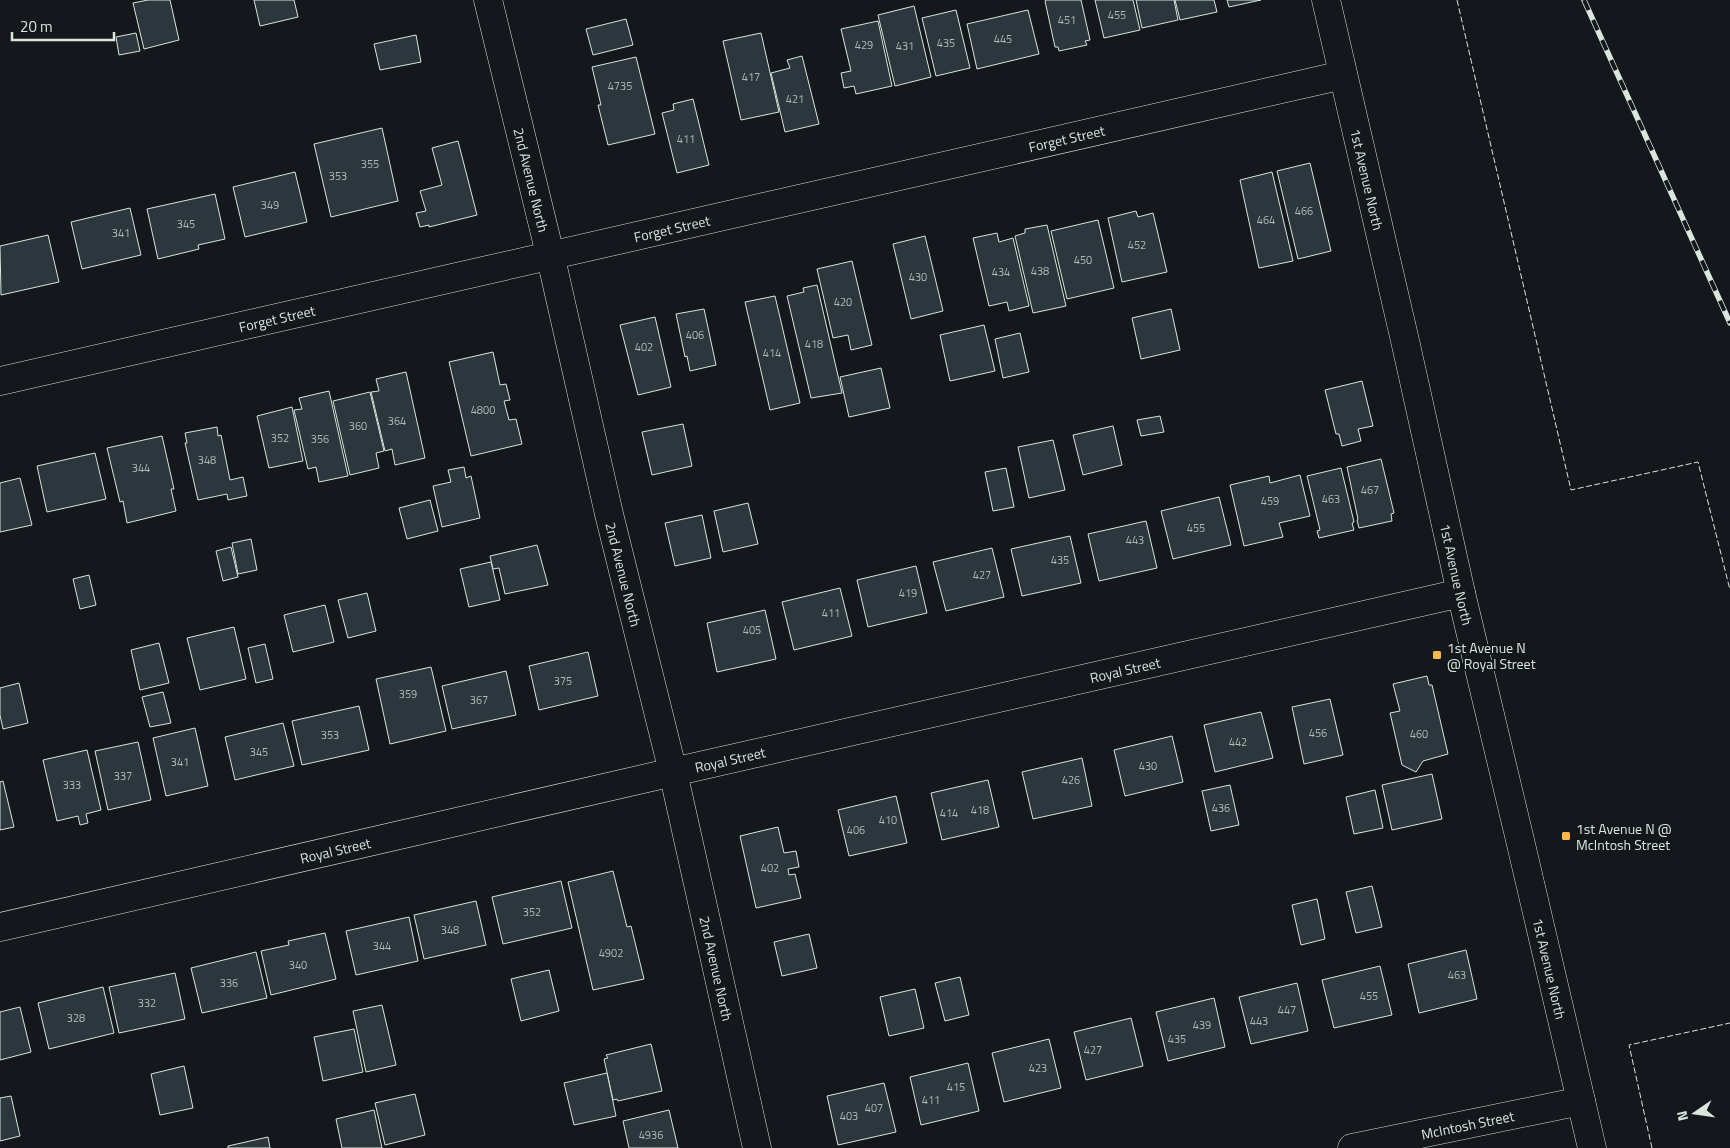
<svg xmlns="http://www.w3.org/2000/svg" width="1730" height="1148" font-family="'Titillium Web',sans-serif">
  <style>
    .building { fill: #2c363c; stroke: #d8e6dc }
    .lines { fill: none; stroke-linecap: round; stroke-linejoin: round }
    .street-casing { stroke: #d8e6dc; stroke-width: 29 }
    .secondary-casing { stroke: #d8e6dc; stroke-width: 29 }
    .street { stroke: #14181c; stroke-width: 28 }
    .secondary { stroke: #14181c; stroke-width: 28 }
    .rail-casing { stroke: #d8e6dc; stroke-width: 5.5 }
    .rail { stroke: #14181c; stroke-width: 4; stroke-dasharray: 11; stroke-linecap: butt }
    .fence { stroke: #d8e6dc; stroke-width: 1; stroke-dasharray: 6 2.5; stroke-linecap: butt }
    .poi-dot { fill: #ffb74d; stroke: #14181c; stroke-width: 2 }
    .labels { text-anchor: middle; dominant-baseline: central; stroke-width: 4; stroke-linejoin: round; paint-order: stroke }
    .number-label { font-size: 11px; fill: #adbab4 }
    .street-label { font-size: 14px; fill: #d8e6dc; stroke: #14181c }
    .poi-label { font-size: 14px; fill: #d8e6dc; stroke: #14181c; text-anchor: start }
  </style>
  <rect width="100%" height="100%" fill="#14181c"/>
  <g class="building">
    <path d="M148,0H170L179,40L144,49L133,3Z"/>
    <path d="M254,0H294L298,17L260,26Z"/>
    <path d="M1046,0H1081L1090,40L1085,41L1087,45L1059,51L1058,47H1055L1045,1Z"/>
    <path d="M1095,0H1133L1140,30L1104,38Z"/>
    <path d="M1136,0H1174L1178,20L1142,28Z"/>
    <path d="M1175,0H1214L1217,12L1180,20Z"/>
    <path d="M1227,0H1261L1229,7Z"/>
    <path d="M914,6L931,77L895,86L878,15Z"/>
    <path d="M956,10L970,68L936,76L922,18Z"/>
    <path d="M1028,10L1039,54L977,69L967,24Z"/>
    <path d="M626,19L633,45L593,55L586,29Z"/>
    <path d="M878,21L892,86L856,94L854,86L844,88L841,73L851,71L841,29Z"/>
    <path d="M136,33L140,51L119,55L116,37Z"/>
    <path d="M761,33L779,112L741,120L723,41Z"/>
    <path d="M416,35L421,62L380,70L374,44Z"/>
    <path d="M802,56L819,124L785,132L771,73L790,68L787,60Z"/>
    <path d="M636,57L655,134L608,145L598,105H601L592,67Z"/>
    <path d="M693,99L709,165L677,173L662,113L674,110L673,104Z"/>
    <path d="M382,128L398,201L331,217L314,144Z"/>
    <path d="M458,141L477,215L429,227V225L420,227L416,213L426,211L420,191L442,185L432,148Z"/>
    <path d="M1310,163L1331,251L1298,259L1277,171Z"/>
    <path d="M295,172L307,222L245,237L233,187Z"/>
    <path d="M1272,172L1293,261L1259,268L1240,180Z"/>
    <path d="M215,194L225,239L198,245L199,249L158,259L147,209Z"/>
    <path d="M130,208L141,255L82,269L71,222Z"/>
    <path d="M1136,211L1138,217L1153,213L1167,272L1122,282L1108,218Z"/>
    <path d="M1098,220L1114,288L1067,299L1051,231Z"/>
    <path d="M1047,225L1066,306L1033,313L1015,236L1025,233V229Z"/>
    <path d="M997,233L999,242L1013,238L1029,306L1009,311L1007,302L989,306L973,238Z"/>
    <path d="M48,235L59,282L1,295L0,246Z"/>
    <path d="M925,236L943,311L911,319L893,244Z"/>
    <path d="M852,261L872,345L851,350L848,335L833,338L817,269Z"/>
    <path d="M817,285L842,393L811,398L787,296L804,292L803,288Z"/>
    <path d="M775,296L800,403L770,410L745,302Z"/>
    <path d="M704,309L716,365L690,371L687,356L685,357L676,314Z"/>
    <path d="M1171,309L1180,350L1141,359L1132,318Z"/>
    <path d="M655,317L671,387L638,395L620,325Z"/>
    <path d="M984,325L995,371L950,381L940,335Z"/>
    <path d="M1020,333L1029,372L1003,378L995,339Z"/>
    <path d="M493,352L500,385L506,384L510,400L504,401L509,420L516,419L522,444L471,456L449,362Z"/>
    <path d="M881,368L890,408L849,417L840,377Z"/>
    <path d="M406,372L425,458L395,465L392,449L385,451L371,392L379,391L376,379Z"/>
    <path d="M1362,381L1373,426L1358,429L1361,441L1342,446L1339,434H1336L1325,390Z"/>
    <path d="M329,391L348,476L319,482L316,467L308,469L294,410L302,409L299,398Z"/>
    <path d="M370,392L384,451L376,453L379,468L350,475L333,401Z"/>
    <path d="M292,407L303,461L269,468L257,416Z"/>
    <path d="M1160,416L1164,432L1141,436L1137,420Z"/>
    <path d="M683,424L692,466L652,475L642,432Z"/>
    <path d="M1113,426L1122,465L1083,475L1073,435Z"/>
    <path d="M217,427L218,436L221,435L230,480L243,477L247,496L228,500L227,494L198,500L185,443H187L185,433Z"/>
    <path d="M162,436L174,489H171L176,511L127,523L123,501L120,502L107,448Z"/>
    <path d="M1053,440L1065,490L1029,498L1018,447Z"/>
    <path d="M95,453L106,499L47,512L37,466Z"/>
    <path d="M1381,459L1394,513L1391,514L1392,521L1359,528L1357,520L1358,519L1347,467Z"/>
    <path d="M464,467L466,478L471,476L480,518L442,527L433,486L451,482L448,470Z"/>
    <path d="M1006,468L1014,507L993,511L985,472Z"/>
    <path d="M1341,468L1354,522L1352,523L1354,530L1319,538L1317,531L1320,530L1307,476Z"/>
    <path d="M1300,475L1310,516L1279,523L1283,537L1244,546L1230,485L1269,476L1270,483Z"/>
    <path d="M20,478L32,525L0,532V483Z"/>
    <path d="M1219,497L1231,545L1173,559L1161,511Z"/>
    <path d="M430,500L438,531L407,539L399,508Z"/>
    <path d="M748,503L758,544L723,552L714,511Z"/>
    <path d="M702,515L711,558L675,566L665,523Z"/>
    <path d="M1146,521L1157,568L1099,581L1088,534Z"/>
    <path d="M1070,536L1081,583L1022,596L1011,549Z"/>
    <path d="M251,539L257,570L238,574L232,543Z"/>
    <path d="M537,545L548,585L505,594L499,568L493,569L490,556Z"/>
    <path d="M231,547L238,577L223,581L216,551Z"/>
    <path d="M992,548L1004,597L946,611L933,562Z"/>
    <path d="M491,562L500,600L469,607L460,569Z"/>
    <path d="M916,566L927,613L868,627L857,580Z"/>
    <path d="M89,575L96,605L80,609L73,579Z"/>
    <path d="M840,588L852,636L794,650L782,602Z"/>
    <path d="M367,593L376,631L348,638L338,600Z"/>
    <path d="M325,605L334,642L293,652L284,615Z"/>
    <path d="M765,610L776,659L717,672L707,623Z"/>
    <path d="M234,627L246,679L200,690L187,638Z"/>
    <path d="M159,643L169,683L140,690L131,650Z"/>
    <path d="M265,644L273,679L256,683L248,648Z"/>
    <path d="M588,652L598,696L539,710L529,666Z"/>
    <path d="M431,667L446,731L390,744L376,679Z"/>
    <path d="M506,671L516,715L452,729L442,686Z"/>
    <path d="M1427,676L1429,685H1432L1448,754L1423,761L1416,772L1402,765L1390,713L1400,711L1393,684Z"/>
    <path d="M19,683L28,723L3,729L0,715V688Z"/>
    <path d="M163,692L171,723L150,727L142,697Z"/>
    <path d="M1330,699L1343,755L1304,764L1292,707Z"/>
    <path d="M359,706L369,750L302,765L292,721Z"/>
    <path d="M1261,712L1273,758L1215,772L1204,725Z"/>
    <path d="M283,723L294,766L235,780L225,737Z"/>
    <path d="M195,728L208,786L166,796L153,738Z"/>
    <path d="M1172,736L1183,782L1125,796L1114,750Z"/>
    <path d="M138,742L151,800L108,810L95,751Z"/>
    <path d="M87,750L101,810L86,814L88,823L80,825L78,816L57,821L43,760Z"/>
    <path d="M1082,758L1092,806L1033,819L1022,772Z"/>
    <path d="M1432,774L1442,819L1392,830L1382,785Z"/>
    <path d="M988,780L999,827L942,840L931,793Z"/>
    <path d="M3,781L14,827L0,830V782Z"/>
    <path d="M1230,785L1239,825L1211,831L1202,791Z"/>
    <path d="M1375,790L1383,828L1354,834L1346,797Z"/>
    <path d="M896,796L907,843L849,856L838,810Z"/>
    <path d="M778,827L784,853L796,851L799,867L788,869L789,875L795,874L801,898L756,908L740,836Z"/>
    <path d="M613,871L627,927L631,926L644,979L593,990L568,882Z"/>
    <path d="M561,881L572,928L503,944L492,897Z"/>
    <path d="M1372,886L1382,927L1356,933L1346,892Z"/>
    <path d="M1317,899L1325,939L1301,945L1292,905Z"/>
    <path d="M476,901L486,945L424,959L414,915Z"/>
    <path d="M409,917L418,961L356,975L346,931Z"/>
    <path d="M325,933L336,979L271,995L261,951L289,945L288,941Z"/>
    <path d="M809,934L817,968L782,976L774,942Z"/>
    <path d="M1466,950L1477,999L1419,1013L1408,964Z"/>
    <path d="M256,952L267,998L202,1013L191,968Z"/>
    <path d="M1380,966L1392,1015L1334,1028L1322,980Z"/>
    <path d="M549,970L559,1011L521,1021L511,979Z"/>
    <path d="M175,973L185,1019L119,1033L109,987Z"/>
    <path d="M960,977L969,1015L945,1021L935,983Z"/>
    <path d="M1297,983L1308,1031L1251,1044L1239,997Z"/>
    <path d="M103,987L114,1033L49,1049L38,1003Z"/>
    <path d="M915,989L924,1028L889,1036L880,997Z"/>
    <path d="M1214,998L1225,1047L1168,1061L1156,1012Z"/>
    <path d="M382,1005L396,1065L366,1072L353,1011Z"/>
    <path d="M20,1007L31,1052L0,1060V1012Z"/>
    <path d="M1131,1018L1143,1066L1086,1080L1074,1032Z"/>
    <path d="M354,1029L363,1072L323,1081L314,1037Z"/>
    <path d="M1049,1039L1061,1088L1004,1102L992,1053Z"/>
    <path d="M651,1044L662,1091L618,1101L617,1099L613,1100L604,1059L608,1058L606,1055Z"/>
    <path d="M968,1063L979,1111L921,1125L910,1077Z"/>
    <path d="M184,1066L193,1108L160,1115L151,1074Z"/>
    <path d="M607,1073L616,1116L574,1125L564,1083Z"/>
    <path d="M884,1083L896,1132L838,1145L827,1096Z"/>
    <path d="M415,1094L425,1135L385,1145L375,1103Z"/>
    <path d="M11,1096L20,1136L0,1141V1098Z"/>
    <path d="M374,1110L382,1148H342L336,1119Z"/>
    <path d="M669,1110L678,1148H629L623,1121Z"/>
    <path d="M268,1137L270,1148H228V1146Z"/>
  </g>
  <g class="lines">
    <g class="street-casing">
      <g id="street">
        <path id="s1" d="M488,0L550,254L609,514L673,772L757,1148"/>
        <path id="s2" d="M0,381L1343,75"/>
        <path id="s3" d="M0,927L673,772L1461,593"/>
      </g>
    </g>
    <g class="secondary-casing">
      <g id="secondary">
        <path id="s4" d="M1326,0L1406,345L1461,593L1520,840L1592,1148"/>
        <path id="s5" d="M1352,1148L1581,1101"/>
      </g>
    </g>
    <use href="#street" class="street"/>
    <use href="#secondary" class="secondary"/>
    <g class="rail-casing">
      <path id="rail" d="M1584,0L1730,323"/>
    </g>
    <use href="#rail" class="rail"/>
    <g class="fence">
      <path d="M1457,0L1571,490L1698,462L1730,590"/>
      <path d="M1652,1148L1629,1045L1730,1023"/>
    </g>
  </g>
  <g class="poi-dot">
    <rect x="1432" y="650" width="10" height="10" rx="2.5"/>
    <rect x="1561" y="831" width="10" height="10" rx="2.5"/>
  </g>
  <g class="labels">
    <g class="number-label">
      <text x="1117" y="15">455</text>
      <text x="1067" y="20">451</text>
      <text x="1003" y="39">445</text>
      <text x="946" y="43">435</text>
      <text x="864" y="45">429</text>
      <text x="905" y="46">431</text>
      <text x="751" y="77">417</text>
      <text x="620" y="86">4735</text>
      <text x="795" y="99">421</text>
      <text x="686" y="139">411</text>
      <text x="370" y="164">355</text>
      <text x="338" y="176">353</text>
      <text x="270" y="205">349</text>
      <text x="1304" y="211">466</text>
      <text x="1266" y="220">464</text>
      <text x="186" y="224">345</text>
      <text x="121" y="233">341</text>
      <text x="1137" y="245">452</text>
      <text x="1083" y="260">450</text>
      <text x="1040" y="271">438</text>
      <text x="1001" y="272">434</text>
      <text x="918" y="277">430</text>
      <text x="843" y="302">420</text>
      <text x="695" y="335">406</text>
      <text x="814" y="344">418</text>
      <text x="644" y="347">402</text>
      <text x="772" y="353">414</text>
      <text x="483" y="410">4800</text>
      <text x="397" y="421">364</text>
      <text x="358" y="426">360</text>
      <text x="280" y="438">352</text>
      <text x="320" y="439">356</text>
      <text x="207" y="460">348</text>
      <text x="141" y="468">344</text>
      <text x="1370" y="490">467</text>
      <text x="1331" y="499">463</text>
      <text x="1270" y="501">459</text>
      <text x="1196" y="528">455</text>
      <text x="1135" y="540">443</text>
      <text x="1060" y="560">435</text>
      <text x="982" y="575">427</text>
      <text x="908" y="593">419</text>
      <text x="831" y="613">411</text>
      <text x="752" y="630">405</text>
      <text x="563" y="681">375</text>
      <text x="408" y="694">359</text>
      <text x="479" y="700">367</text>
      <text x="1318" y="733">456</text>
      <text x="1419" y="734">460</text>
      <text x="330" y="735">353</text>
      <text x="1238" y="742">442</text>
      <text x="259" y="752">345</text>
      <text x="180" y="762">341</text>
      <text x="1148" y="766">430</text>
      <text x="123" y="776">337</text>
      <text x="1071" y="780">426</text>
      <text x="72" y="785">333</text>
      <text x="1221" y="808">436</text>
      <text x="980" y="810">418</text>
      <text x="949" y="813">414</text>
      <text x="888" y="820">410</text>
      <text x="856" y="830">406</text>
      <text x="770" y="868">402</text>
      <text x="532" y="912">352</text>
      <text x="450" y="930">348</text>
      <text x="382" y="946">344</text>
      <text x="611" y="953">4902</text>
      <text x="298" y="965">340</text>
      <text x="1457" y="975">463</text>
      <text x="229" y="983">336</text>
      <text x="1369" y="996">455</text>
      <text x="147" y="1003">332</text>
      <text x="1287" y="1010">447</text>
      <text x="76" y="1018">328</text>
      <text x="1259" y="1021">443</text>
      <text x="1202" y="1025">439</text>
      <text x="1177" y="1039">435</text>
      <text x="1093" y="1050">427</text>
      <text x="1038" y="1068">423</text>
      <text x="956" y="1087">415</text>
      <text x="931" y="1100">411</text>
      <text x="874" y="1108">407</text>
      <text x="849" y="1116">403</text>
      <text x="651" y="1135">4936</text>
    </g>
    <g class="street-label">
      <text stroke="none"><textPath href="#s2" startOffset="1094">Forget Street</textPath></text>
      <text stroke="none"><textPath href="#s1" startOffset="185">2nd Avenue North</textPath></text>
      <text stroke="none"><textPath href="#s4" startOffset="184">1st Avenue North</textPath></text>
      <text stroke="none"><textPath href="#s2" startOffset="689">Forget Street</textPath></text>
      <text stroke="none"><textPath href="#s2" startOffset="284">Forget Street</textPath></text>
      <text stroke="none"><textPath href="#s1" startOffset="590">2nd Avenue North</textPath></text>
      <text stroke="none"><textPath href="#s4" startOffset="589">1st Avenue North</textPath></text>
      <text stroke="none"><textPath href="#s3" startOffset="1154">Royal Street</textPath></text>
      <text stroke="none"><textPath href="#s3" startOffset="749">Royal Street</textPath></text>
      <text stroke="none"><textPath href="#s3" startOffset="344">Royal Street</textPath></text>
      <text stroke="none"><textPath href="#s1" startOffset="995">2nd Avenue North</textPath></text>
      <text stroke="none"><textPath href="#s4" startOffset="994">1st Avenue North</textPath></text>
      <text stroke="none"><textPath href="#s5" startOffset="118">McIntosh Street</textPath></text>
    </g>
    <g class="poi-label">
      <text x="1447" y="647">1st Avenue N<tspan x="1447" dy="16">@ Royal Street</tspan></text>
      <text x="1576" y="828">1st Avenue N @<tspan x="1576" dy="16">McIntosh Street</tspan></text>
    </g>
  </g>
  <g transform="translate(1695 1113) rotate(257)" stroke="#14181c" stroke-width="4" paint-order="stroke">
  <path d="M0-4L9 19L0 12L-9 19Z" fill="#d8e6dc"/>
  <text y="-8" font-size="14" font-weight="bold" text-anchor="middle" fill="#d8e6dc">N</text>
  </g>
  <path d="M12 32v8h102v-8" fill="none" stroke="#d8e6dc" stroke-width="2.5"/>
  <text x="20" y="32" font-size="15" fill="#d8e6dc" stroke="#14181c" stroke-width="4" paint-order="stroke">20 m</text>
</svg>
